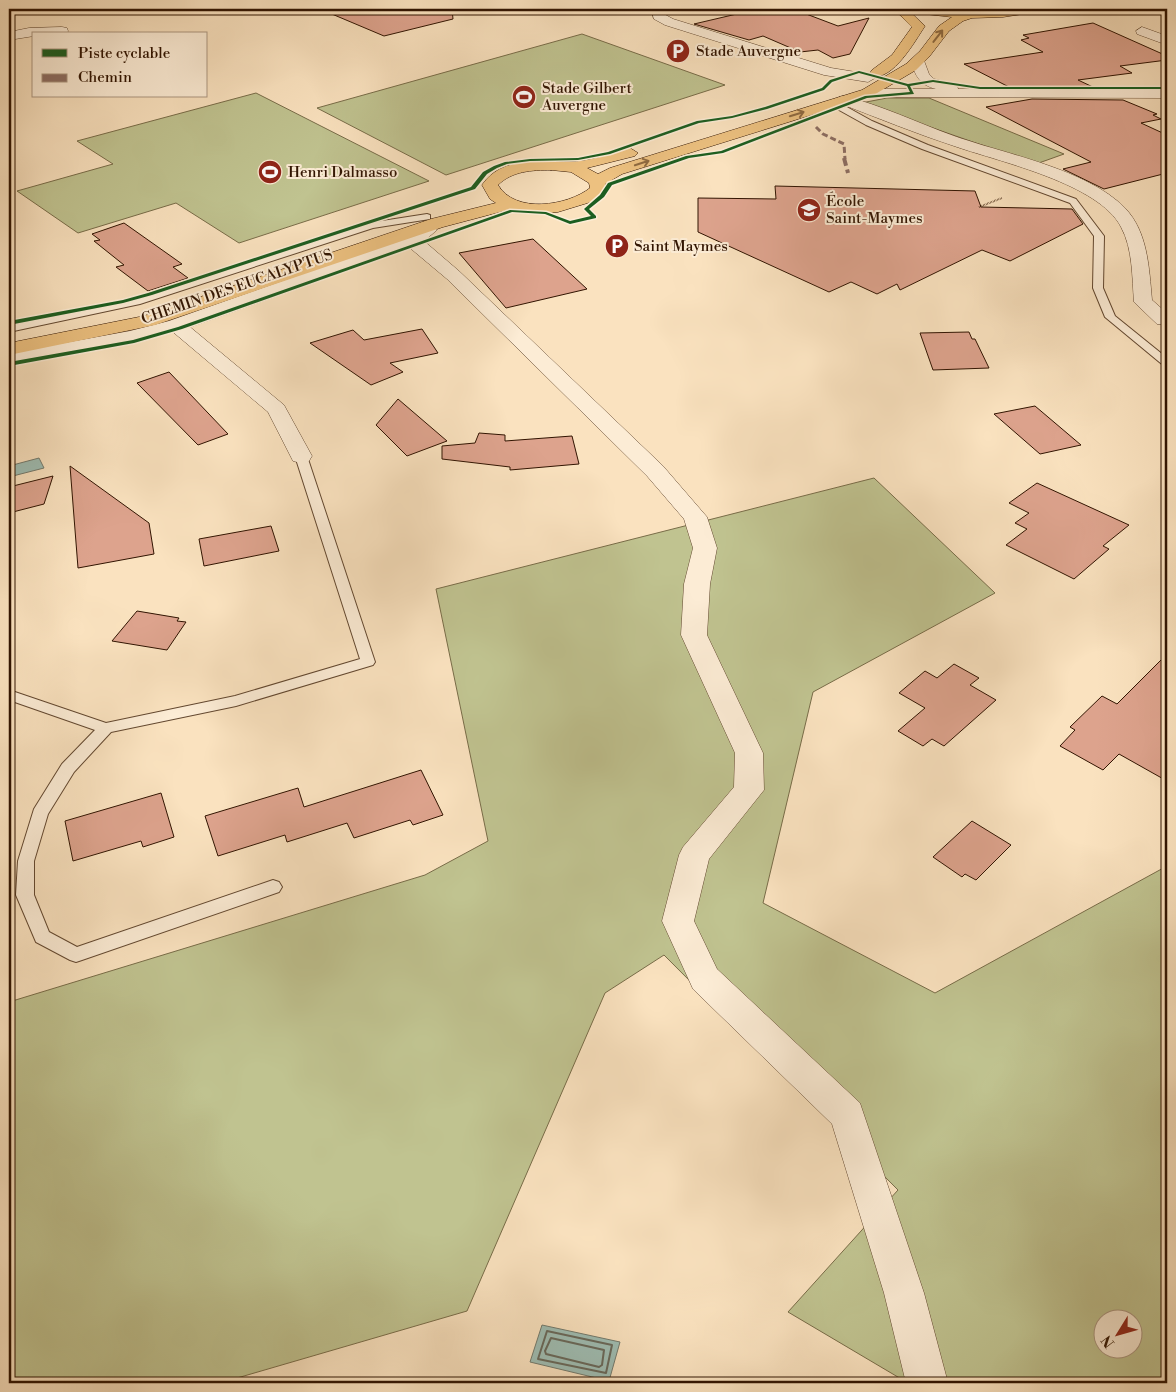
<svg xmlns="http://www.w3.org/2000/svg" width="1176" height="1392" font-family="'Libre Bodoni',serif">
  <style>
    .green { fill: #c0c390; stroke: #786c48; fill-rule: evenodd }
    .water { fill: #9ebdb3; stroke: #72796c }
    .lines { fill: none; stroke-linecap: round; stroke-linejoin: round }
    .shore { stroke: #68685a; stroke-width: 2 }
    .building { fill: #dda38d; stroke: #311401 }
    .service-casing { stroke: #634830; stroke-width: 2 }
    .minor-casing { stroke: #634830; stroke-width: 1 }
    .primary-casing { stroke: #311401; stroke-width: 1 }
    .path { stroke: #311401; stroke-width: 2; stroke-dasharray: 0.5 1; stroke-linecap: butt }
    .service { fill: #fcecd5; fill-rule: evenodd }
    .minor { fill: #fcecd5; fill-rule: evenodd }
    .primary { fill: #edc180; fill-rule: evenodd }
    .quiet-far1 { stroke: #8d6e63; stroke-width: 3; stroke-dasharray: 6 3; stroke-linecap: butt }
    .quiet { stroke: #8d6e63; stroke-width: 4; stroke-dasharray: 8 4; stroke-linecap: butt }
    .cycleway-casing { stroke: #fcecd5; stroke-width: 3 }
    .cycleway { fill: #1b5e20; fill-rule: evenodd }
    .oneway { stroke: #8f6a40 }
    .labels { text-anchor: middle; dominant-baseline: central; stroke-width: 4; stroke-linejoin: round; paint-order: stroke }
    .far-poi-label { font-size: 15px; fill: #311401; stroke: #fcecd5; text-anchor: start }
    .far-street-label { font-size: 15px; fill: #311401; stroke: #fcecd5 }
  </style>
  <rect width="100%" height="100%" fill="#fae2bf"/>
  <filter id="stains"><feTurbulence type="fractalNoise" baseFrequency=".004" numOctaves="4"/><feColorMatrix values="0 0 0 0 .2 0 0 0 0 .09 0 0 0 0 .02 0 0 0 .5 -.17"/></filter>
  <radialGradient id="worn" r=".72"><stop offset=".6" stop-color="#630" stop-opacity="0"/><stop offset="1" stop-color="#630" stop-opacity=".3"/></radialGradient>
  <g class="green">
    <path d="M582,34L725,85L446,175L317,108Z"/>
    <path d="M256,93L429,181L239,243L176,203L78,233L17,191L113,164L77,141Z"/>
    <path d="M887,98H929L1064,154L1036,164L861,103Z"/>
    <path d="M874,478L995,593L813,692L763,903L935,993L1167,866V1383H908L788,1312L898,1190L664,955L605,993L467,1311L220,1383H9V1002L425,875L488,841L436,589ZM1104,1320H1134V1350H1104Z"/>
  </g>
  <g class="water">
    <path d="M39,458L44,468L9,477V466Z"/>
    <path d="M542,1325L620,1342L609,1381L530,1362Z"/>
  </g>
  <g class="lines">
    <g class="shore">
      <path d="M547,1331L612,1345L606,1373L538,1359Z"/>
      <path d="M551,1338L604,1350L602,1365L599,1367L546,1354L545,1351Z"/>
    </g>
  </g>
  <g class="building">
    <path d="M320,9H452L453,19L384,36Z"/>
    <path d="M758,9H793L838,26L869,18L850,54L833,58L818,50L800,52L763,36L749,40L694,24Z"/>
    <path d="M1093,23L1167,56V60L1120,66L1132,73L1078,80L1095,88L1009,87L964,64L1043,52L1021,40L1029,38L1023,35Z"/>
    <path d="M1032,99L1123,100L1157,114L1153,115L1161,119L1141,123L1167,135V173L1104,189L1063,169L1091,162L986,107Z"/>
    <path d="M775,186L975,191L981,207L1072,209L1083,224L1010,261L982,250L900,290L897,284L877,294L851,282L829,292L698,232V198L776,199Z"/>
    <path d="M124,223L182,264L173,267L188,278L148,291L116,267L124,265L94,241L100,240L92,234Z"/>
    <path d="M533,239L587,289L506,308L459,253Z"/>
    <path d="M422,329L438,353L390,363L403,372L371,385L310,343L353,330L364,340Z"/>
    <path d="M969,332L972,339H975L989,368L933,370L920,333Z"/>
    <path d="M169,372L228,434L198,445L137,383Z"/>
    <path d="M398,399L447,441L407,456L376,425Z"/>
    <path d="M1035,406L1081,445L1040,454L994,414Z"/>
    <path d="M479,433L505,435V441L572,436L579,464L510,470V467L442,459V446L475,443Z"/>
    <path d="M70,466L149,523L154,554L78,568Z"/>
    <path d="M53,476L44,504L9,513V487Z"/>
    <path d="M1037,483L1129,525L1103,546L1109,549L1074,579L1006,545L1027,529L1015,523L1029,513L1009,503Z"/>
    <path d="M271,526L279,551L204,566L199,539Z"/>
    <path d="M137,611L179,618L177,621L186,622L167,650L112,641Z"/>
    <path d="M1167,654V781L1119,754L1103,770L1060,746L1075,730L1070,727L1102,696L1117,704Z"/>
    <path d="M954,664L979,678L970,685L996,700L944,746L932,739L923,746L898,731L925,708L899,693L925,671L937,678Z"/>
    <path d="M421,770L443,815L413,825L410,820L354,838L347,823L287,842L285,835L218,856L205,816L298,788L304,807Z"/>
    <path d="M161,793L174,837L143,847L141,841L73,861L65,821Z"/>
    <path d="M972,821L1011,845L976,880L965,874L962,877L933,857Z"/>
  </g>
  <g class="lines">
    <g class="service-casing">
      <g id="service">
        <path d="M830,101H836L872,121L928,145L1076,199L1104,236L1103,288L1115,316L1167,358V366L1163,365L1105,317L1093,288L1094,236L1070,203L922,149L866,125L830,105Z"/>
        <path d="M427,214L430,215V219L373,228L140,304L9,332V326L134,299L369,223Z"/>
        <path d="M301,452L307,456L375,662L373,665L236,706L111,732L74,772L48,814L34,861V895L49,932L77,947L273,880L279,882L282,887L279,892L82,960L76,962L70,960L36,942L16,895L18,861L34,809L62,764L95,730L9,700V690L106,723L235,696L360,659L295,456Z"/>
      </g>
    </g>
    <g class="minor-casing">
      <g id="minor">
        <path d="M651,9H663L664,14L673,19L831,68L868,74L875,78L868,82L824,75L665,25L654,19Z"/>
        <path d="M62,27L67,28L68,31L67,34H34V36L9,40V32L29,28Z"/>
        <path d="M1142,27L1167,36V45L1137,34L1136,31Z"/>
        <path d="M918,57L923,58L929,74L934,79L957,85L958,89L1167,90V98L867,97L860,93L867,89H936C920,85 915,76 911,61Z"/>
        <path d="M844,96C881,105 918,123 954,136C1005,154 1087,169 1125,208C1148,232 1149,268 1152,300L1167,313V325L1157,324L1134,302C1132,278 1133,249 1121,227C1099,184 1001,162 957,147C917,134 878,118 839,103L837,100L839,97Z"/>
        <path d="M428,225L434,226L437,230L424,241L459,271L663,466L707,517L717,548L710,584L707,635L763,753L764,790L709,859L694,921L717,969L860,1103L924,1293L948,1383H906L884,1293L832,1124L693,989L662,921L679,855L683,847L734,787L735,753L681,635L684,584L693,548L684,519L647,476L447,279L410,248L190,327L284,405L312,456L309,461L301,463L293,461L268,412L173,332L132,343L9,365V353L130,331L169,321L407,237L422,226Z"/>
      </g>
    </g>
    <g class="primary-casing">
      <g id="primary">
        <path d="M894,9H907L925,26C915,41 893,81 872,76L870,73L872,70L892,55L912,27Z"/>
        <path d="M910,9H1038L1036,12L1003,17L972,18L963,21L949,31L929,57L916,70L872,96L622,174L605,184L606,190L594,201L558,212L540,214L511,209L443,227L155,325L9,355V343L144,316L431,219L496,203L490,199L482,185C502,156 538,162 569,162C588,162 611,153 630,148L638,153L635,156L587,168L598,174L610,168L862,90L906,64L920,51L939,26L952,17L916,13ZM551,170L571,172L589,183L590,188C567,206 515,214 498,185C512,171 532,170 551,170Z"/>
      </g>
    </g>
    <path class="path" d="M979,207L1002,198"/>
    <use href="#service" class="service"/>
    <use href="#minor" class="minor"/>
    <use href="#primary" class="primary"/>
    <path class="quiet-far1" d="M816,127L823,134L844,144L845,159"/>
    <path class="quiet" d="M844,158L848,173"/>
    <g class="cycleway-casing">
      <path id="cycleway" d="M859,71L908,84L933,80L980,87H1167V89H980L933,82L910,86L914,94L867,98L723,153L689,158L612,185L604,197L589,209L596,216V218L570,224L545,214L512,212L182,329L134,343L9,366V362L133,340L178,327L510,210L546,212L570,221L591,216L584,209L600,195L608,183L686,156L721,151L865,96L910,92L907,86L859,73L832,82L824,90L767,109L732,118L699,123L610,154L578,160L530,161L507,164L497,168L487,174L475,189L152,295L123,303L9,325V321L123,300L148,293L471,187L483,172L494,166L505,162L530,159L578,158L608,152L697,121L732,116L765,107L822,88L830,80Z"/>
    </g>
    <use href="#cycleway" class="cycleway"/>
  </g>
  <defs><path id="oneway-shaft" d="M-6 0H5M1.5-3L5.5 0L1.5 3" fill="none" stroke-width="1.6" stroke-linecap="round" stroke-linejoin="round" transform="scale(1.25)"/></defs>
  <g class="oneway">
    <use href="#oneway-shaft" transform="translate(938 36) rotate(-52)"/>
    <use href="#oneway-shaft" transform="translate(797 114) rotate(-17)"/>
    <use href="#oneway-shaft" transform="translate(642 163) rotate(-18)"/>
  </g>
  <defs>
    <g id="parking-disc" transform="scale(1.25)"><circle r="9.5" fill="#8f2418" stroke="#fcecd5"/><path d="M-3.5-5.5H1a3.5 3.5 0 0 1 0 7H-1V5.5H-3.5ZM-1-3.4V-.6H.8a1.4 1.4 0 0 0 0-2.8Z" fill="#fff"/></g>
    <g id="stadium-disc" transform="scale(1.25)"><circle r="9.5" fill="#8f2418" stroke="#fcecd5"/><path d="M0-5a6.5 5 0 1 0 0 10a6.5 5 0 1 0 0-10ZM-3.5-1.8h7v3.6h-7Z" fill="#fff"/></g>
    <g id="school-disc" transform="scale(1.25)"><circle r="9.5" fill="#8f2418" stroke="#fcecd5"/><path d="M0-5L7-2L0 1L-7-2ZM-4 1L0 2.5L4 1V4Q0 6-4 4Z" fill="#fff"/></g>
  </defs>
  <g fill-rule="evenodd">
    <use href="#parking-disc" x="678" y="51"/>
    <use href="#stadium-disc" x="524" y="97"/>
    <use href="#stadium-disc" x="270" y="172"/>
    <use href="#school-disc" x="809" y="210"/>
    <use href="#parking-disc" x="617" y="246"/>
  </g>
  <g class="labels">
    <g class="far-poi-label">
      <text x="696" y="51">Stade Auvergne</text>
      <text x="542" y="88">Stade Gilbert<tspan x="542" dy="17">Auvergne</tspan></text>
      <text x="288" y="172">Henri Dalmasso</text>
      <text x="826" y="201">École<tspan x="826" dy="17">Saint-Maymes</tspan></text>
      <text x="634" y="246">Saint Maymes</text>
    </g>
    <g class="far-street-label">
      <text transform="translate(237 287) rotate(-19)">CHEMIN DES EUCALYPTUS</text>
    </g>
  </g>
  <rect width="1176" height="1392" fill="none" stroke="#fae2bf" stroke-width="30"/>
  <rect x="10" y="10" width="1156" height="1372" fill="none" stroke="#311401" stroke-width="2.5"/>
  <rect x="15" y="15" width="1146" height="1362" fill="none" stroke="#311401"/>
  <rect x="32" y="32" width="175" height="65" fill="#fcecd5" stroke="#ab9680"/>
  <rect x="42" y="49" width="25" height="8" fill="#1b5e20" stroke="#ab9680"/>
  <text x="78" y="58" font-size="15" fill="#311401">Piste cyclable</text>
  <rect x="42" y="74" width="25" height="8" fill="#8d6e63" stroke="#ab9680"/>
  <text x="78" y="82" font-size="15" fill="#311401">Chemin</text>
  <g transform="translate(1118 1334) rotate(233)"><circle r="24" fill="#fcecd5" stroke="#ab9680"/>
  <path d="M0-4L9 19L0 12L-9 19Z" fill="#8f2418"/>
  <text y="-8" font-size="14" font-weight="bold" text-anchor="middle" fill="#311401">N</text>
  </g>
  <rect width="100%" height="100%" filter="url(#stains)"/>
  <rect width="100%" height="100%" fill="url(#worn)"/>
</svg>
